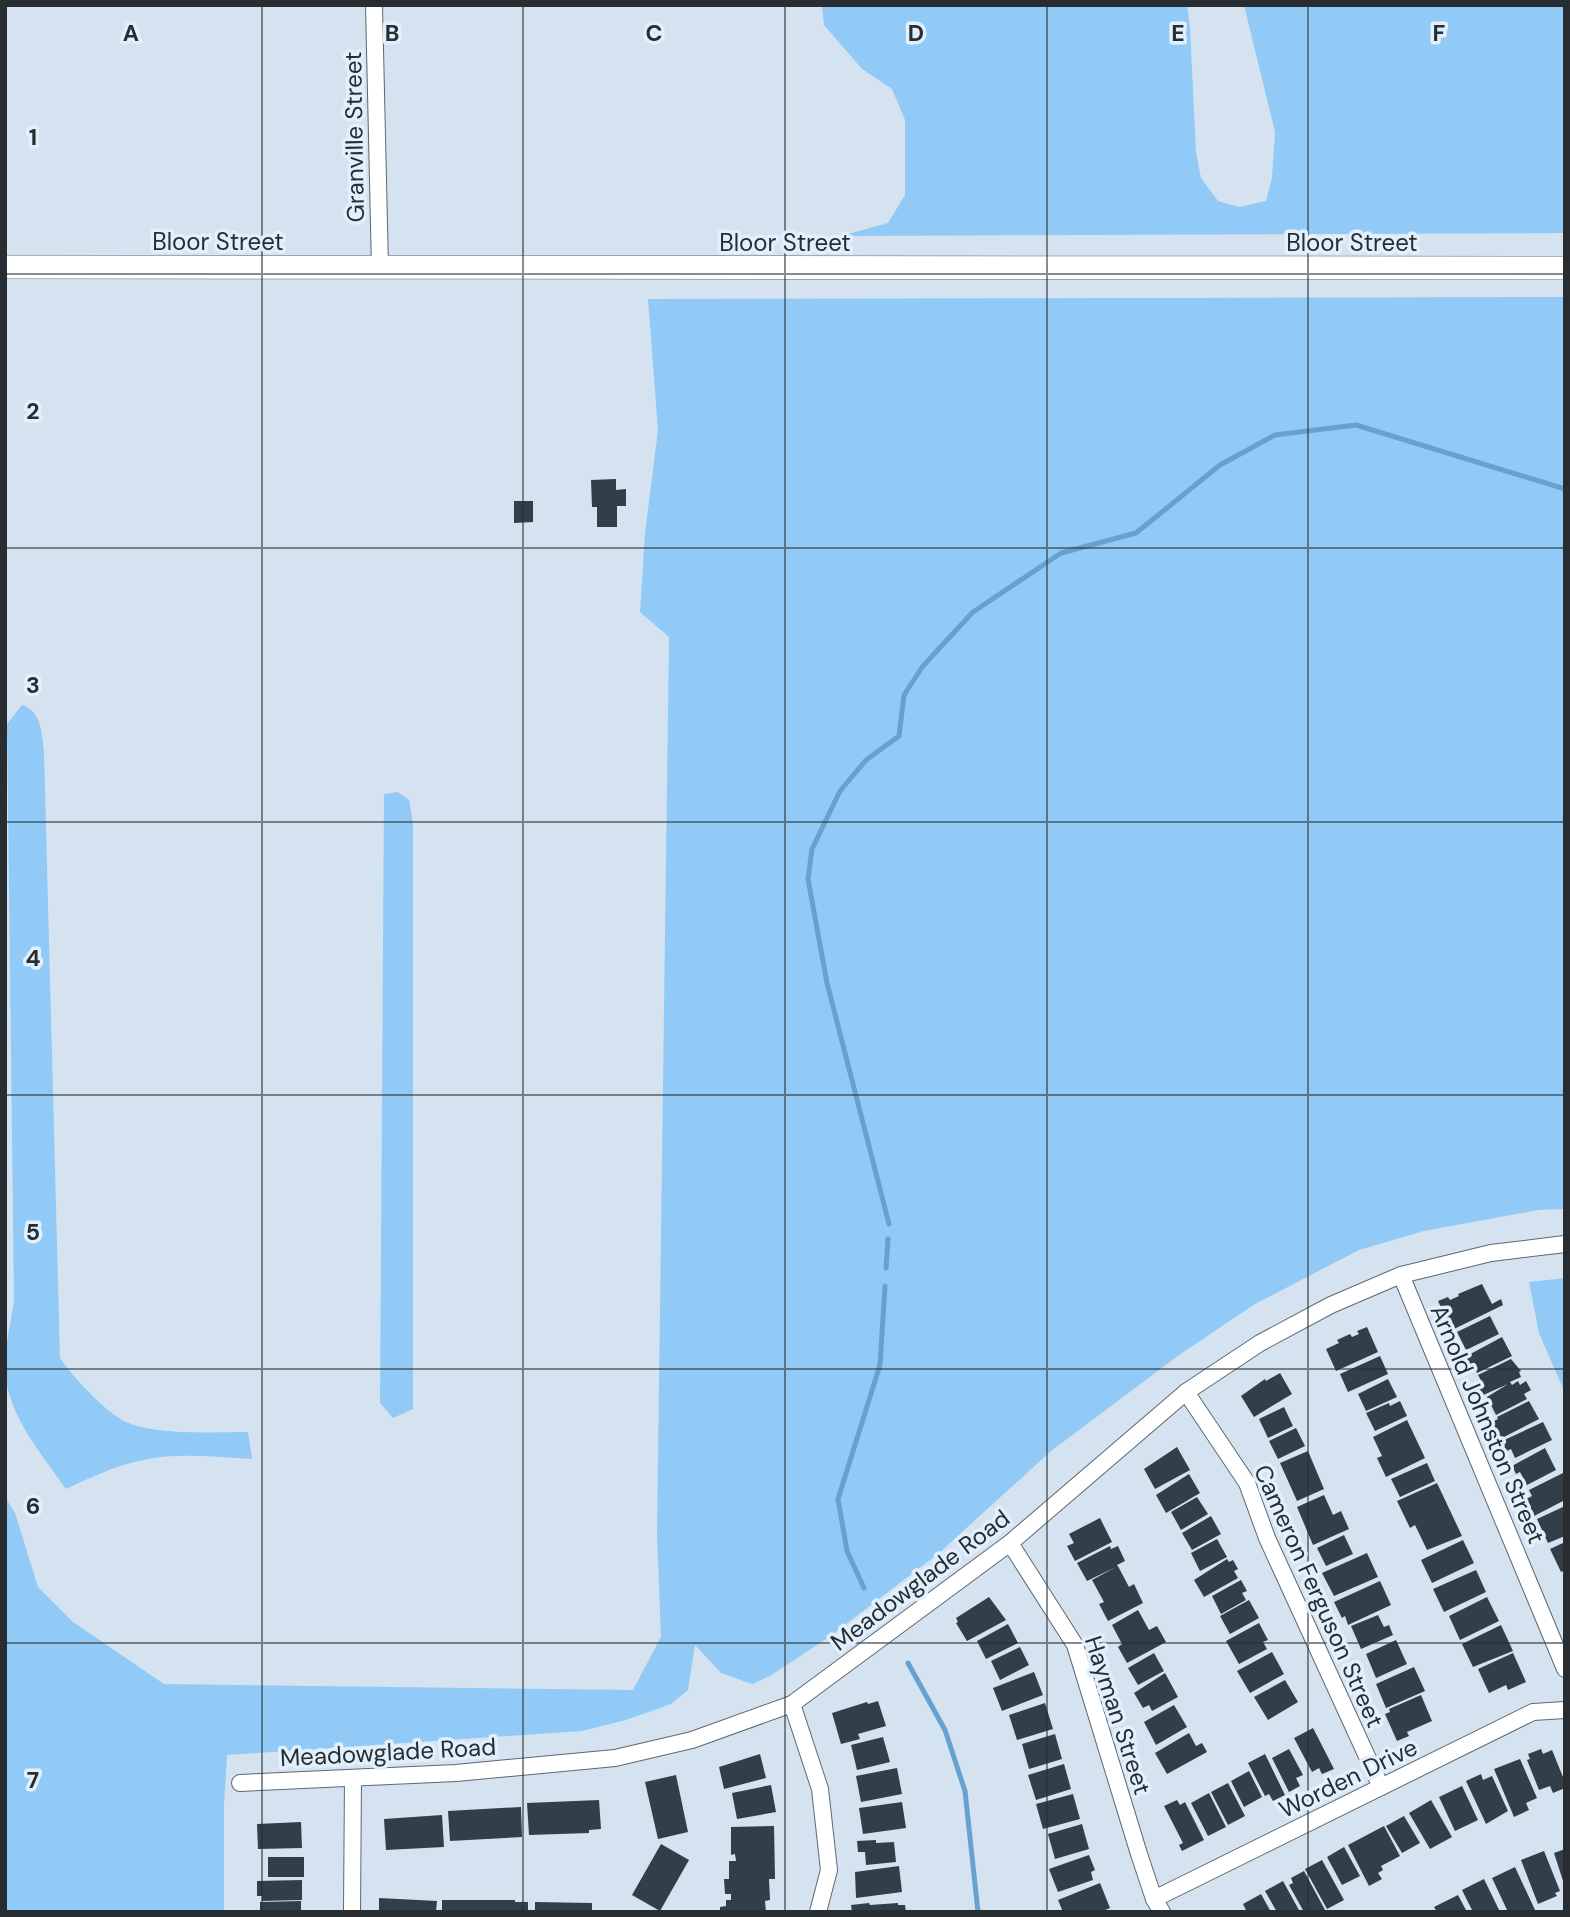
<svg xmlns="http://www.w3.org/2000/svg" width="1570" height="1917" font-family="'DM Sans',sans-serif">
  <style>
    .green { fill: #91caf6 }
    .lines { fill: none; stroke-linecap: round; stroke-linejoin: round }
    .stream { stroke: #66a2d1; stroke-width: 5 }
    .building { fill: #323e48 }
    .street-casing { stroke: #5c6873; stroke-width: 18 }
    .secondary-casing { stroke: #5c6873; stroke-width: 24 }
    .street { stroke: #fff; stroke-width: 16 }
    .secondary { stroke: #fff; stroke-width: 23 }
    .grid { fill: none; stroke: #272d31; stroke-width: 2; stroke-opacity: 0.55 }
    .labels { text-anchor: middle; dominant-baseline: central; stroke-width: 7; stroke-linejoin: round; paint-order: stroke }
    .street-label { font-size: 24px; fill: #272d31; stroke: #e1f0fc }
    .grid-label { font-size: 23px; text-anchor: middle; font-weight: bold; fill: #272d31; stroke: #e1f0fc; stroke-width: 7; stroke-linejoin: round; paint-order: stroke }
  </style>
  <rect width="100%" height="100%" fill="#d4e3ef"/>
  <g class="green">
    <path d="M822,5H1187L1190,28L1196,152L1201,178L1218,201L1239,207L1266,201L1272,178L1275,132L1244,5H1565V233L841,236L888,223L905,195V120L892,89L862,69L824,25Z"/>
    <path d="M1565,297V1209L1539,1210L1424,1231L1359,1250L1255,1304L1179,1355L1051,1451L938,1554L829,1637L770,1676L752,1684L721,1673L695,1645L688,1690L671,1704L626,1720L582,1731L227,1755L224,1806V1912H5V1497L15,1513L38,1587L73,1622L164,1684L633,1690L661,1637L657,1534L669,637L640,612L645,533L658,430L648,299Z"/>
    <path d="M22,705C42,711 42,735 44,752L60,1358C72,1376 104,1410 122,1420C150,1436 215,1432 248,1432L252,1459C215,1457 175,1452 138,1461C113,1467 89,1478 66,1489C41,1453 8,1416 5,1371C4,1349 11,1323 14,1301L7,724Z"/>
    <path d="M398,792L409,800L413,824V1409L393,1418L380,1403L384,794Z"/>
    <path d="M1565,1278V1393L1539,1333L1529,1282Z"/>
  </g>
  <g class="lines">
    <g class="stream">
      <path d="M889,1224L827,983L808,879L812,849L840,791L866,760L899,736L904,695L923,666L973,612L1061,553L1136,533L1220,465L1275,435L1356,425L1565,489"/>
      <path d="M886,1268L888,1239"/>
      <path d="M864,1588L847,1551L838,1499L880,1365L885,1286"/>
      <path d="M908,1663L945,1730L965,1791L978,1912"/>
    </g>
  </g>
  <g class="building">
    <path d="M616,479V490L626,489V506H617V527H597V507H592L591,480Z"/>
    <path d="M514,501H533V522L514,523Z"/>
    <path d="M1482,1284L1492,1304L1501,1299L1503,1305L1452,1330L1438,1301L1448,1297L1450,1300L1459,1296L1458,1294Z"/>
    <path d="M1490,1316L1499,1334L1466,1350L1457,1332Z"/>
    <path d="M1367,1327L1378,1352L1336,1371L1326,1349L1339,1343L1337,1340L1350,1334L1352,1337L1359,1334L1357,1331Z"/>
    <path d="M1502,1337L1512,1356L1477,1373L1474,1365L1468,1368L1463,1358Z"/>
    <path d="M1380,1356L1388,1374L1348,1392L1340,1374Z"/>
    <path d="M1511,1359L1521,1371L1519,1372L1521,1377L1510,1382L1512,1385L1518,1381L1520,1385L1526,1381L1531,1390L1524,1394L1527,1399L1496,1415L1487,1397L1508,1384L1481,1396L1476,1385L1482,1382L1478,1375Z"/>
    <path d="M1280,1373L1292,1394L1254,1417L1241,1396L1265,1379L1266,1381Z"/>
    <path d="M1388,1379L1397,1397L1366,1411L1358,1394Z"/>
    <path d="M1400,1401L1407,1416L1375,1431L1366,1413L1389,1403L1390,1406Z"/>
    <path d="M1529,1401L1539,1419L1500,1439L1492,1422L1498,1419L1497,1417Z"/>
    <path d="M1284,1407L1293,1426L1268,1438L1259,1419Z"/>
    <path d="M1407,1420L1425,1458L1386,1477L1377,1458L1382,1456L1373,1437Z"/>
    <path d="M1543,1422L1552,1440L1515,1458L1511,1449L1505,1452L1500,1442Z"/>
    <path d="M1296,1428L1305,1446L1278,1459L1269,1441Z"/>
    <path d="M1177,1447L1190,1470L1155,1489L1144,1469Z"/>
    <path d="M1545,1448L1556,1470L1527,1485L1520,1472L1516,1474L1512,1466Z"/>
    <path d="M1308,1451L1324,1489L1297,1501L1280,1463Z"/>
    <path d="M1427,1463L1435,1481L1400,1497L1391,1479Z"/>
    <path d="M1565,1472V1500L1534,1516L1526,1499L1532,1496L1529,1490Z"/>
    <path d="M1189,1474L1200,1493L1166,1513L1156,1495Z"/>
    <path d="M1437,1483L1462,1536L1427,1550L1415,1525L1410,1528L1397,1501Z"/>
    <path d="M1324,1495L1333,1515L1341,1511L1349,1529L1313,1545L1297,1507Z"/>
    <path d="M1197,1497L1208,1514L1181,1530L1171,1512Z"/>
    <path d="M1565,1506V1536L1548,1543L1537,1519Z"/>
    <path d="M1211,1516L1221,1534L1192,1550L1182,1533Z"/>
    <path d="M1100,1518L1112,1542L1075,1561L1067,1546L1074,1543L1069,1534Z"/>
    <path d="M1344,1535L1353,1554L1326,1566L1317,1548Z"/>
    <path d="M1217,1539L1227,1557L1200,1571L1191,1553Z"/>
    <path d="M1463,1540L1474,1563L1432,1583L1421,1560Z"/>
    <path d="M1565,1542V1570L1561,1572L1550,1549Z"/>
    <path d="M1110,1546L1111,1549L1118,1546L1125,1561L1117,1565L1119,1568L1129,1587L1134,1584L1143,1603L1108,1621L1099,1604L1104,1602L1092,1580L1116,1567L1087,1581L1077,1563Z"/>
    <path d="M1367,1553L1378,1577L1334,1596L1322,1573Z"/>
    <path d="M1227,1559L1229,1562L1233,1560L1238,1569L1234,1571L1238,1578L1204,1597L1194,1580Z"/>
    <path d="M1476,1570L1486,1592L1444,1612L1433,1589Z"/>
    <path d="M1241,1580L1247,1591L1242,1593L1246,1600L1221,1614L1212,1596Z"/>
    <path d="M1380,1581L1391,1605L1348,1625L1345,1616L1342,1618L1334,1602Z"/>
    <path d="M989,1597L1006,1620L967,1641L956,1623L958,1622L956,1618Z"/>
    <path d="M1487,1597L1499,1621L1460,1640L1449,1616Z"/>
    <path d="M1249,1600L1259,1618L1230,1634L1220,1616Z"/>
    <path d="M1138,1610L1149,1630L1157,1626L1166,1642L1127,1663L1118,1647L1122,1644L1112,1625Z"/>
    <path d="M1378,1615L1384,1627L1389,1625L1393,1635L1361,1649L1351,1626Z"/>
    <path d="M1259,1623L1268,1640L1263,1642L1267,1649L1239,1664L1226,1641Z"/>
    <path d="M1008,1624L1018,1643L986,1659L977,1641Z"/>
    <path d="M1501,1625L1513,1651L1473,1667L1462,1644Z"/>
    <path d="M1396,1640L1407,1664L1376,1678L1366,1654Z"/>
    <path d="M1020,1647L1029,1665L1000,1680L991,1661Z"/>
    <path d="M1272,1652L1284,1674L1250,1693L1237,1671Z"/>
    <path d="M1154,1653L1164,1671L1138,1685L1128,1668Z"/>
    <path d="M1513,1653L1526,1682L1508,1690L1506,1685L1489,1693L1478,1669Z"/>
    <path d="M1414,1667L1425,1691L1386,1708L1376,1684Z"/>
    <path d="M1034,1672L1043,1695L1002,1711L993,1688Z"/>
    <path d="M1165,1673L1178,1697L1152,1711L1149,1705L1143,1708L1134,1693Z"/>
    <path d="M1285,1680L1298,1702L1268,1720L1254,1697Z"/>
    <path d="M1421,1695L1432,1721L1407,1732L1409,1736L1397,1741L1385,1714L1390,1712L1389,1709Z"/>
    <path d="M878,1701L886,1726L858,1734L860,1739L841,1744L832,1713L867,1702L868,1704Z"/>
    <path d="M1045,1703L1053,1729L1017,1740L1009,1715Z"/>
    <path d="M1174,1705L1187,1727L1156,1745L1144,1722Z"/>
    <path d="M1313,1728L1334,1769L1322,1774L1319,1768L1312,1772L1294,1738Z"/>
    <path d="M1189,1733L1196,1746L1202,1743L1207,1752L1167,1774L1155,1753Z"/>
    <path d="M1055,1734L1062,1759L1029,1769L1022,1744Z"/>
    <path d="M883,1737L890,1762L857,1770L851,1745Z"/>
    <path d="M1289,1749L1303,1775L1296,1778L1300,1786L1289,1792L1272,1758Z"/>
    <path d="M1541,1749L1543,1754L1552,1750L1565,1782V1788L1553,1793L1550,1786L1539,1790L1527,1760L1530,1759L1528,1754Z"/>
    <path d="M760,1754L766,1778L724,1789L719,1767Z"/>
    <path d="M1265,1754L1285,1795L1273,1801L1269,1794L1265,1796L1248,1763Z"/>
    <path d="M1520,1759L1537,1798L1526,1803L1529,1810L1514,1817L1494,1769Z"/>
    <path d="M1064,1764L1071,1789L1036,1800L1028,1775Z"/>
    <path d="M897,1768L902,1794L861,1802L856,1776Z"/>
    <path d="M1249,1771L1262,1797L1244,1807L1231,1781Z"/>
    <path d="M1481,1774L1483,1780L1492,1776L1508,1811L1486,1824L1466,1781Z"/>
    <path d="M676,1775L688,1832L658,1839L645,1782Z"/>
    <path d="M1228,1783L1245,1816L1228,1825L1211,1792Z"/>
    <path d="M771,1785L776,1812L737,1819L732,1793Z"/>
    <path d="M1462,1786L1478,1820L1455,1831L1439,1797Z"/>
    <path d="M1209,1793L1226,1827L1208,1836L1191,1803Z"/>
    <path d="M1073,1794L1080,1819L1043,1829L1036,1804Z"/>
    <path d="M599,1800L601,1829L589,1830V1833L529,1835L527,1803Z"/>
    <path d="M1177,1800L1180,1805L1185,1802L1204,1840L1182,1851L1179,1845L1183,1843L1164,1806Z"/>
    <path d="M1431,1800L1452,1837L1430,1849L1409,1813Z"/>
    <path d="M902,1802L906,1828L863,1834L859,1808Z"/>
    <path d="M521,1807L522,1837L450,1841L448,1811Z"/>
    <path d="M442,1815L444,1847L386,1850L384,1819Z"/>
    <path d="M1404,1816L1420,1843L1402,1853L1386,1826Z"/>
    <path d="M301,1822L302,1848L258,1849L257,1824Z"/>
    <path d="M1082,1824L1089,1849L1055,1859L1048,1834Z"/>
    <path d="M774,1826L775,1879H769L770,1900L765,1901L766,1912H720V1907L726,1906V1900H731V1894H725L724,1879H729V1861H736L735,1854L731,1855V1827Z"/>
    <path d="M1384,1826L1400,1856L1381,1866L1383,1870L1378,1873L1382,1879L1369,1886L1348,1845Z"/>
    <path d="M876,1840V1843L894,1842L896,1862L866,1865L865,1852H858L857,1841Z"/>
    <path d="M661,1844L689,1860L660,1911L632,1895Z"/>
    <path d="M1344,1847L1360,1876L1342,1885L1327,1857Z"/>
    <path d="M1565,1849V1884H1564L1554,1853Z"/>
    <path d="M1544,1851L1560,1891L1555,1893L1557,1896L1538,1904L1521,1860Z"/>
    <path d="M1089,1855L1095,1870L1091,1872L1093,1880L1058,1892L1049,1869Z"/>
    <rect x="268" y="1857" width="36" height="20"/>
    <path d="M1322,1860L1344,1900L1327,1909L1305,1869Z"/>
    <path d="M899,1866L902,1892L856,1898L855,1872Z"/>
    <path d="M1515,1867L1535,1910L1531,1912H1508L1492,1878Z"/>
    <path d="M1304,1871L1325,1910L1321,1912H1304L1289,1885L1293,1883L1291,1878Z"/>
    <path d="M1484,1879L1500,1912H1473L1462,1890Z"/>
    <path d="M302,1880V1900L262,1901V1896H257V1881Z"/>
    <path d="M1283,1881L1300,1912H1277L1265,1891Z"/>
    <path d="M1100,1883L1110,1908L1100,1912H1063L1058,1900Z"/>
    <path d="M1261,1894L1271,1912H1247L1243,1904Z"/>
    <path d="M1458,1895L1467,1912H1437L1434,1907Z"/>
    <path d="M379,1898L437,1901L436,1912H379Z"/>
    <path d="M442,1900H515V1902H528V1912H442Z"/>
    <path d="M301,1901V1912H260V1902Z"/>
    <path d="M535,1902L592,1903V1912H535Z"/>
    <path d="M869,1903L870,1905L898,1903V1905H905L906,1912H852L851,1905Z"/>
  </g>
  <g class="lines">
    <g class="street-casing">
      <g id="street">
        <path d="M374,5L380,268"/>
        <path d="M1401,1275L1565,1669"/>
        <path d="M1186,1392L1247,1483L1267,1538L1381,1787"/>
        <path d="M1010,1543L1075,1645L1139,1854L1154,1899L1162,1912"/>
        <path d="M792,1704L820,1789L829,1870L818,1912"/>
        <path d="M240,1783L456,1773L615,1758L692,1740L792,1704L1010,1543L1186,1392L1260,1343L1331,1305L1401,1275L1491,1253L1565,1244"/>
        <path d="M1154,1899L1533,1712L1565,1710"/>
        <path d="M352,1912L353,1778"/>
      </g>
    </g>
    <g class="secondary-casing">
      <path id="secondary" d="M5,267L1565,268"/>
    </g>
    <use href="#street" class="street"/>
    <use href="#secondary" class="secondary"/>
  </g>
  <path class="grid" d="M262,5V1912M523,5V1912M785,5V1912M1047,5V1912M1308,5V1912M5,274H1565M5,548H1565M5,822H1565M5,1095H1565M5,1369H1565M5,1643H1565"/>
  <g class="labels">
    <g class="street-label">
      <text transform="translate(354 137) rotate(-91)">Granville Street</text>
      <text x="218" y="241">Bloor Street</text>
      <text x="785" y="242">Bloor Street</text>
      <text x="1352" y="242">Bloor Street</text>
      <text transform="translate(1488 1424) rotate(67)">Arnold Johnston Street</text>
      <text transform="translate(920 1580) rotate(-37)">Meadowglade Road</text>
      <text transform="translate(1319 1596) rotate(66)">Cameron Ferguson Street</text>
      <text transform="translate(1118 1715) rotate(72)">Hayman Street</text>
      <text transform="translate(388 1752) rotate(-3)">Meadowglade Road</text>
      <text transform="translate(1348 1778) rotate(-26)">Worden Drive</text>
    </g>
  </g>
  <g class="grid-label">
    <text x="131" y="41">A</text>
    <text x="392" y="41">B</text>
    <text x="654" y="41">C</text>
    <text x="916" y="41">D</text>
    <text x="1178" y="41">E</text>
    <text x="1439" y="41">F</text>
    <text x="33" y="145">1</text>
    <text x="33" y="419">2</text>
    <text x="33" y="693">3</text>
    <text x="33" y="966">4</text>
    <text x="33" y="1240">5</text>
    <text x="33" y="1514">6</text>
    <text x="33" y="1788">7</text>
  </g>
  <rect width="1570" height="1917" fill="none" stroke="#272d31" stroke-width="14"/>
</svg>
